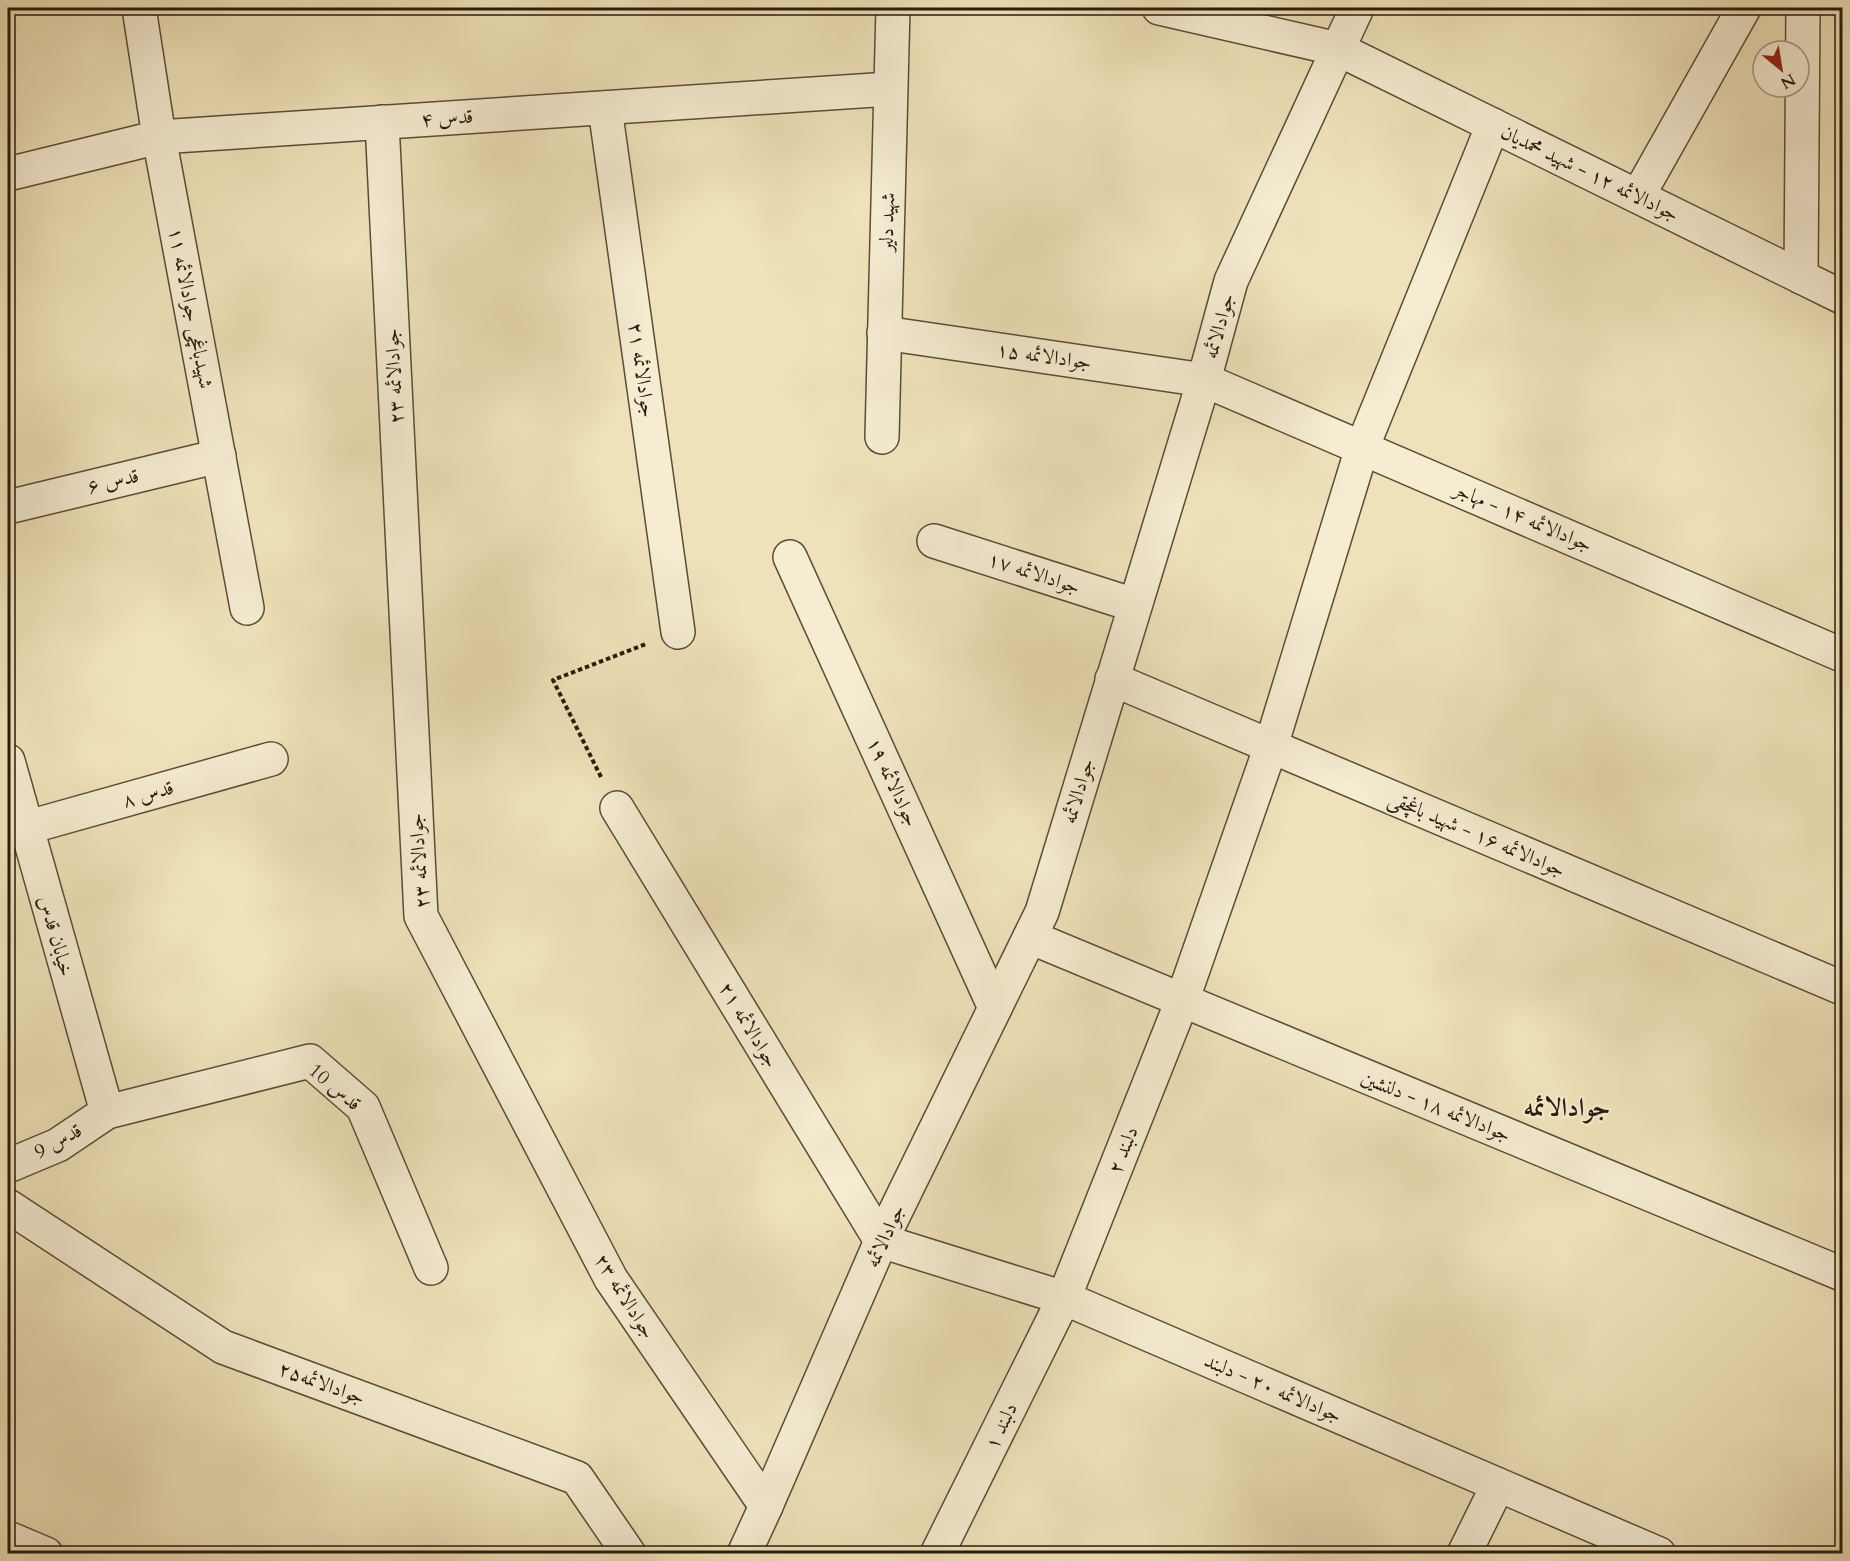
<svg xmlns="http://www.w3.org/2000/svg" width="1850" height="1561" font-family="Cardo,Amiri,serif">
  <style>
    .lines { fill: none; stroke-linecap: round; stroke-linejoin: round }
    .street-casing { stroke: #5a4d38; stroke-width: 36 }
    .path { stroke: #281b0c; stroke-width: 4; stroke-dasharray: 4.5 3; stroke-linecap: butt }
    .street { stroke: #f5ecd2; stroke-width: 33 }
    .labels { text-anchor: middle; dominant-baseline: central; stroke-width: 4.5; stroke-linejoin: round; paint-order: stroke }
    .street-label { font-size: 20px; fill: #281b0c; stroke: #f5ecd2 }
    .district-label { font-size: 26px; font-weight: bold; fill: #281b0c; stroke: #f5ecd2 }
  </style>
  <rect width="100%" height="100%" fill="#efe2ba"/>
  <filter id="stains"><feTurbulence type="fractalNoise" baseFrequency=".00333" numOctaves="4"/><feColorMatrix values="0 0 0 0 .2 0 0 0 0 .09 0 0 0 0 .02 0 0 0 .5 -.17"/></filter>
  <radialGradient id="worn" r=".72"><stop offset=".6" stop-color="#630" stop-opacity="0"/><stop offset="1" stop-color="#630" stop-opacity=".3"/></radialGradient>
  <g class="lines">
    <g class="street-casing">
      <g id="street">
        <path d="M139,8L159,137L247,608"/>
        <path d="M1159,8L1338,49L1842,297"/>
        <path d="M605,108L678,632"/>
        <path d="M382,122L421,916L611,1279L766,1506"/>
        <path d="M8,174L159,137L890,89"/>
        <path d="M1638,196L1744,8"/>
        <path d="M1801,277L1803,8"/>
        <path d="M884,333L1204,380L1842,655"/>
        <path d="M882,437L893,8"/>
        <path d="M8,507L219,456"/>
        <path d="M934,541L1134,605"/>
        <path d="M790,557L995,1008"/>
        <path d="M1112,679L1842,988"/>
        <path d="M8,761L107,1112"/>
        <path d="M617,808L881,1241"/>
        <path d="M8,831L25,828L271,759"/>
        <path d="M1030,937L1842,1274"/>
        <path d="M8,1166L58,1145L107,1112L310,1061L363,1107L431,1268"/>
        <path d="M8,1206L223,1347L577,1478L629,1554"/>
        <path d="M881,1241L1064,1298L1659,1554"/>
        <path d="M8,1538L46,1554"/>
        <path d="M744,1554L766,1506L881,1241L1042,912L1204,380L1231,281L1357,8"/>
        <path d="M937,1554L1064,1298L1182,1001L1271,746L1362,448L1493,125"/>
        <path d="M1464,1554L1498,1485"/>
      </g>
    </g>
    <path class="path" d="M601,777L553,680L646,644"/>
    <use href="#street" class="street"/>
  </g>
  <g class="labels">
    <g class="street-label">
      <text transform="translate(447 118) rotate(-4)">قدس ۴</text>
      <text transform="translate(1590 173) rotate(26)">جوادالائمه ۱۲ - شهید محمدیان</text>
      <text transform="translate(887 222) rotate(-88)">شهید دلیر</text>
      <text transform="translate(191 308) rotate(79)">شهیدباغچی جوادالائمه ۱۱</text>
      <text transform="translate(1219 326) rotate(-74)">جوادالائمه</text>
      <text transform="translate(1044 356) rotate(8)">جوادالائمه ۱۵</text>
      <text transform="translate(642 370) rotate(82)">جوادالائمه ۲۱</text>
      <text transform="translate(394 376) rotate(-93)">جوادالائمه ۲۳</text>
      <text transform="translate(113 481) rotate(-13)">قدس ۶</text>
      <text transform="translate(1523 517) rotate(23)">جوادالائمه ۱۴ - مهاجر</text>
      <text transform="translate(1034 573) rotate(18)">جوادالائمه ۱۷</text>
      <text transform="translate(893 782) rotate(65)">جوادالائمه ۱۹</text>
      <text transform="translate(1078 791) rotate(-73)">جوادالائمه</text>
      <text transform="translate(148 794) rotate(-16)">قدس ۸</text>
      <text transform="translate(1477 834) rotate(23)">جوادالائمه ۱۶ - شهید باغچقی</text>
      <text transform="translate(419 861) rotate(-94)">جوادالائمه ۲۳</text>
      <text transform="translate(56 936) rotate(74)">خیابان قدس</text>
      <text transform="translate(749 1025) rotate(59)">جوادالائمه ۲۱</text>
      <text transform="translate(335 1087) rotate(40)">قدس 10</text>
      <text transform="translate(1436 1106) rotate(22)">جوادالائمه ۱۸ - دلنشین</text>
      <text transform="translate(58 1141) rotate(-29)">قدس 9</text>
      <text transform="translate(1123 1150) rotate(-68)">دلبند ۲</text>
      <text transform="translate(885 1236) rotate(-65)">جوادالائمه</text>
      <text transform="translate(625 1296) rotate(58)">جوادالائمه ۲۳</text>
      <text transform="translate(322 1383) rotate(20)">جوادالائمه۲۵</text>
      <text transform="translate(1273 1388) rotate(23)">جوادالائمه ۲۰ - دلبند</text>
      <text transform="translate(1001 1426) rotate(-64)">دلبند ۱</text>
    </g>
    <g class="district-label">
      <text x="1567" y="1107">جوادالائمه</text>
    </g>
  </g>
  <rect width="1850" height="1561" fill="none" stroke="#efe2ba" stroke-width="30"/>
  <rect x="9" y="9" width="1832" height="1543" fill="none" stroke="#281b0c" stroke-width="3"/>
  <rect x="15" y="15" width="1820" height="1531" fill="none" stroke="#281b0c" stroke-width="1.5"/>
  <g transform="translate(1781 69) rotate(150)"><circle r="28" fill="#f5ecd2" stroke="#a39883" stroke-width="1.5"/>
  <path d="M0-4.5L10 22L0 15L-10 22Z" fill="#8f2418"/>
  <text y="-9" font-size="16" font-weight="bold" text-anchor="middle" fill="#281b0c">N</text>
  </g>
  <rect width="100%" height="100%" filter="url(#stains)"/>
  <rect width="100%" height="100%" fill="url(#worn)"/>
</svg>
